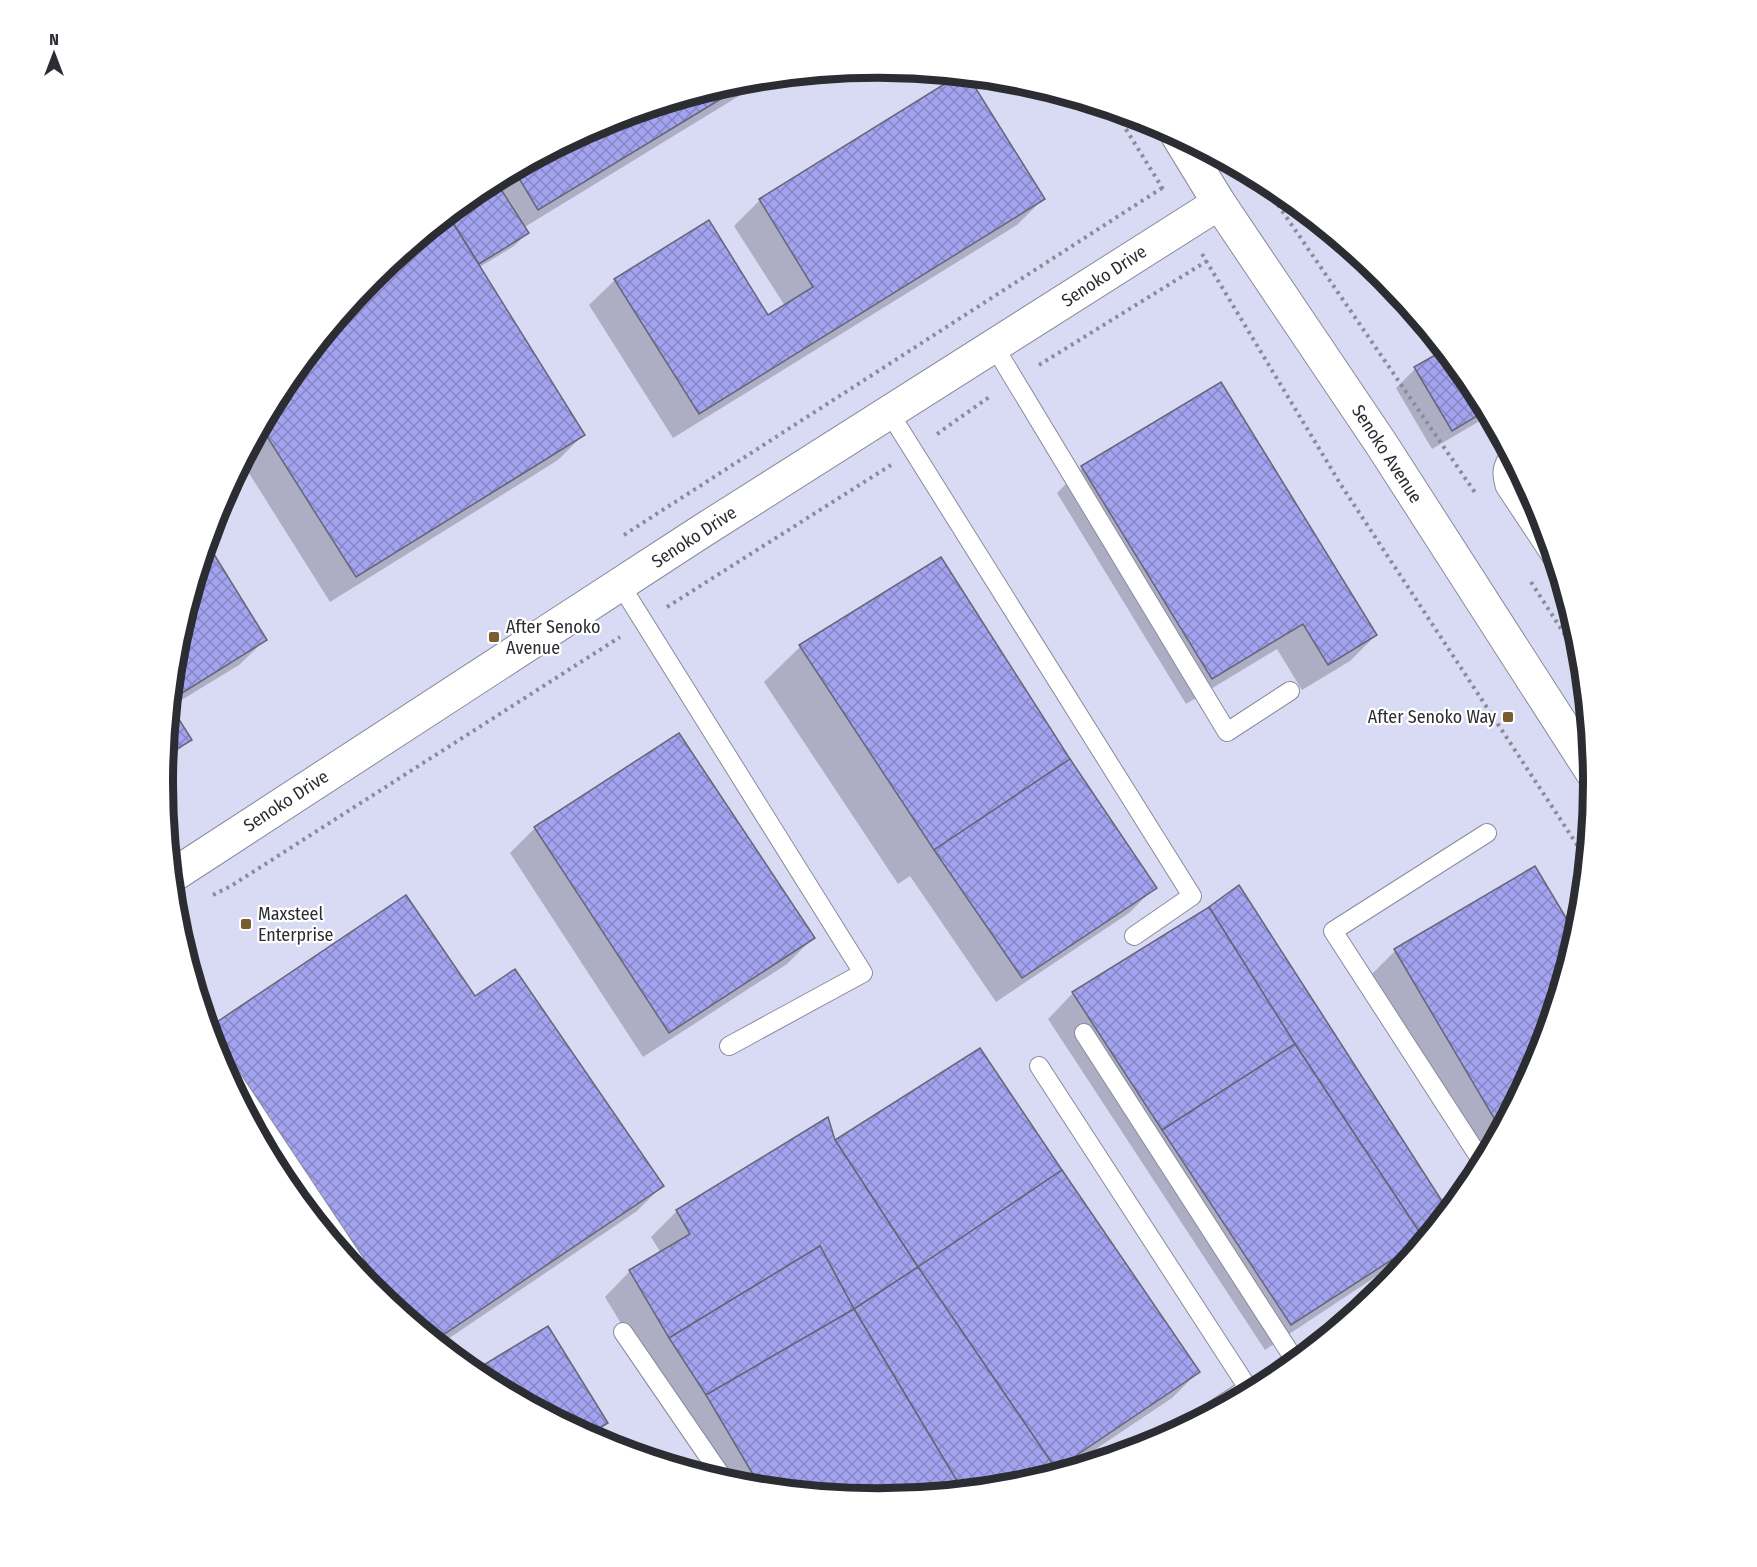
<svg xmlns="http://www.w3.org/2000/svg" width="1757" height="1567" font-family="'Fira Sans Condensed',sans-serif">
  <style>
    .built { fill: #d9daf4 }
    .shadow { fill: #0003 }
    .building { fill: url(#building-cross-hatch); stroke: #656676; stroke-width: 1.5 }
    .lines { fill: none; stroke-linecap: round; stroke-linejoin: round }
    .lane-casing { stroke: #8a8b9c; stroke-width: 20 }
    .street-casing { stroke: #8a8b9c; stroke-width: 35 }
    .path { stroke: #8b8c99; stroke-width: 4; stroke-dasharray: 3 4.5; stroke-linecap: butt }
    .lane { stroke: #fff; stroke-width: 18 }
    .street { stroke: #fff; stroke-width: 33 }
    .poi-dot { fill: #7b5c31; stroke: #fff; stroke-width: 2 }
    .labels { text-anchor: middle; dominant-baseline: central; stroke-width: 4.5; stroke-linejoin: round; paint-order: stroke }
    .street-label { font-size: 18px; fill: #2c2c33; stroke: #fff }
    .poi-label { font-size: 18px; fill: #2c2c33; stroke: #fff; text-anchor: start }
    .rim { fill: none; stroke: #2c2c33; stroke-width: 8 }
  </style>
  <defs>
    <pattern id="building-cross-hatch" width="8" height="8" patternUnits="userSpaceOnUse" patternTransform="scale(1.5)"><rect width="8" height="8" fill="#a3a3f0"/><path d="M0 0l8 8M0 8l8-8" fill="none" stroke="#8585c3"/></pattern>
  </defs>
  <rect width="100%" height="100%" fill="#e7e8fb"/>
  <circle class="built" cx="879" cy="784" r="714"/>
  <g class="shadow">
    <path d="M962,76L1043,199L1017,225L673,438L589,305L615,280L768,317L785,306L734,226L759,201Z"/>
    <path d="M756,80L739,96L523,228L527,233L514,246L478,268L583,435L558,460L330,602L242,462L283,385L372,277L481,188L494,181L497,186L511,172L605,122L739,81Z"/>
    <path d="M1445,351L1474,386L1490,415L1432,449L1396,388L1415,369Z"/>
    <path d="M1082,468L1376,635L1350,661L1302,690L1277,649L1186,704L1057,493Z"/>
    <path d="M1521,474L1540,510L1549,539L1513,483Z"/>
    <path d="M206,545L265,640L239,665L170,707L190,740L164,763L176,643Z"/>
    <path d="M941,559L1068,760L1155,887L1129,913L996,1002L910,876L898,884L764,682L800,647Z"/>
    <path d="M535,828L813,938L787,964L643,1057L510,853Z"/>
    <path d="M405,897L474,998L662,1186L637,1211L439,1345L372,1290L283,1181L217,1057L208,1029Z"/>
    <path d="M1395,951L1540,1058L1482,1165L1370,976Z"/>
    <path d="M1073,993L1448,1213L1419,1248L1265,1350L1048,1019Z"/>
    <path d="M827,1119L834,1143L1198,1372L1172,1398L1060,1473L1018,1486L878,1499L738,1486L715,1479L605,1297L630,1271L661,1253L651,1237L677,1211Z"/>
    <path d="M480,1379L606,1423L591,1438Z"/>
  </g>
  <g class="building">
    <path d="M959,75L968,76L1045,199L699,414L614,279L709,220L768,315L813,287L759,199Z"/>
    <path d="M752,80L538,210L514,170L605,122L739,81Z"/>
    <path d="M495,180L529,233L479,264L448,215L481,188Z"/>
    <path d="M448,215L585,435L356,577L261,427L283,385L372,277Z"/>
    <path d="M1444,350L1474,386L1487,410L1452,431L1414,367Z"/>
    <path d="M1221,382L1377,635L1328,665L1303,624L1212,679L1081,466Z"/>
    <path d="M207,543L267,640L171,700L176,643Z"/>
    <path d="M941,557L1070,759L934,850L799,645Z"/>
    <path d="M170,705L192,740L165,756Z"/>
    <path d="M679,733L815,938L669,1033L534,827Z"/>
    <path d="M1070,759L1157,888L1022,978L934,850Z"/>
    <path d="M1535,866L1577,936L1540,1058L1501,1130L1394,949Z"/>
    <path d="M1239,885L1449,1212L1429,1236L1424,1239L1295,1044L1209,907Z"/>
    <path d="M406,895L475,996L515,969L664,1186L434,1341L395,1308L212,1040L208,1028Z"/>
    <path d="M1209,907L1295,1044L1162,1130L1072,992Z"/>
    <path d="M1295,1044L1424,1239L1291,1325L1162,1130Z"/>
    <path d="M980,1048L1062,1170L918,1267L835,1140Z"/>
    <path d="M828,1117L835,1140L918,1267L854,1309L820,1246L669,1338L629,1270L690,1234L676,1210Z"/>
    <path d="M1062,1170L1200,1372L1056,1469L918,1267Z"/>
    <path d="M820,1246L854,1309L706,1395L669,1338Z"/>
    <path d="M918,1267L1056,1469L1042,1479L1018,1486L963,1491L854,1309Z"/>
    <path d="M854,1309L963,1491L878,1499L761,1488L706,1395Z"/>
    <path d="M548,1326L608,1423L587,1436L480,1379L472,1372Z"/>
  </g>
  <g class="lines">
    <g class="lane-casing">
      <g id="lane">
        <path d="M994,346L1227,732L1290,691"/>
        <path d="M889,412L1192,896L1134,936"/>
        <path d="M1511,454C1501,465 1501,474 1505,487L1556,564"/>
        <path d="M620,584L863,973L729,1046"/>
        <path d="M1084,1033L1296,1362"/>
        <path d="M216,1054L374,1291"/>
        <path d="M1039,1066L1248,1388L1195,1422"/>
        <path d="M1483,1163L1333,931L1487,833"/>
        <path d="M623,1332L725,1481"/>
      </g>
    </g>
    <g class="street-casing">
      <g id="street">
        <path d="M1178,136L1219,203L1382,445L1594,775"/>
        <path d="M172,876L702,531L1219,203"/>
      </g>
    </g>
    <g class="path">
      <path d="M1114,110L1163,189"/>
      <path d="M1261,180L1476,494"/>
      <path d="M1202,254L1341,485L1587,860"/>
      <path d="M1039,365L1207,261"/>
      <path d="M937,434L992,395"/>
      <path d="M624,535L1162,188"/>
      <path d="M1531,582L1583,663"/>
      <path d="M667,607L891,465"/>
      <path d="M213,895L231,886L620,637"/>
    </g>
    <use href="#lane" class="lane"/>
    <use href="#street" class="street"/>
  </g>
  <g class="poi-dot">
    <rect x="488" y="631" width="12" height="12" rx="3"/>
    <rect x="1502" y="711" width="12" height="12" rx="3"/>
    <rect x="240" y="918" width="12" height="12" rx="3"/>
  </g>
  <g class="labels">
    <g class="street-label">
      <text transform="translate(1104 276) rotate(-33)">Senoko Drive</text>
      <text transform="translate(1387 454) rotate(57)">Senoko Avenue</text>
      <text transform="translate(694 537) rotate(-33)">Senoko Drive</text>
      <text transform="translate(286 801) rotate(-33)">Senoko Drive</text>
    </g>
    <g class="poi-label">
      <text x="506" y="627">After Senoko<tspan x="506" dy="21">Avenue</tspan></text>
      <text x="1496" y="717" text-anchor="end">After Senoko Way</text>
      <text x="258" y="914">Maxsteel<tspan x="258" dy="21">Enterprise</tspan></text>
    </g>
  </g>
  <path d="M0 0H1757V1567H0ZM173 783a705 705 0 1 1 1410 0a705 705 0 1 1-1410 0Z" fill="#fff" fill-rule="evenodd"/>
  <path class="rim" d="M173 783a705 705 0 1 1 1410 0a705 705 0 1 1-1410 0Z"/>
  <g transform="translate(54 54)" stroke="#ffffff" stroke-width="4.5" paint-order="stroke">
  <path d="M0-4.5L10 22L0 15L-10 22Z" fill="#2c2c33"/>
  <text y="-9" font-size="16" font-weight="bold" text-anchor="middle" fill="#2c2c33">N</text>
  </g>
</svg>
